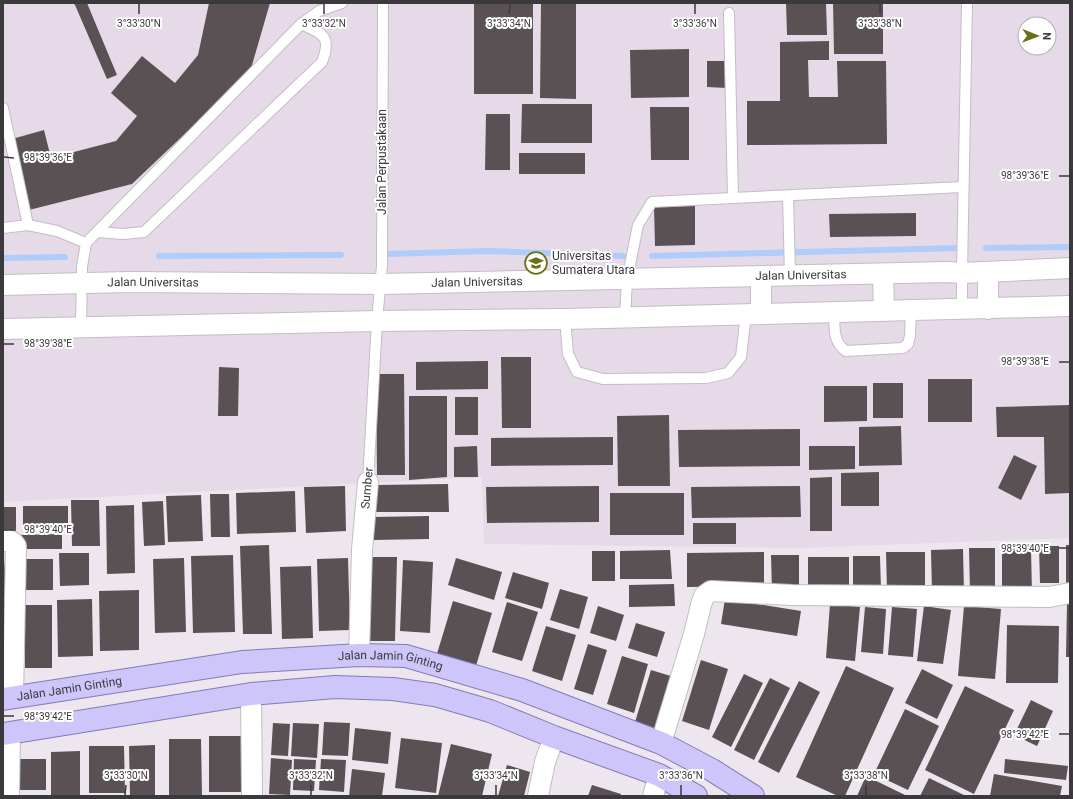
<svg xmlns="http://www.w3.org/2000/svg" width="1073" height="799" font-family="Roboto,sans-serif">
  <style>
    .built { fill: #e6dae8; fill-rule: evenodd }
    .lines { fill: none; stroke-linecap: round; stroke-linejoin: round }
    .stream { stroke: #afccfb; stroke-width: 6 }
    .building { fill: #5a5155 }
    .lane-casing { stroke: #c3bdc4; stroke-width: 12 }
    .street-casing { stroke: #c3bdc4; stroke-width: 22 }
    .primary-casing { stroke: #857bb5; stroke-width: 24 }
    .lane { stroke: #fff; stroke-width: 10 }
    .street { stroke: #fff; stroke-width: 20 }
    .primary { stroke: #cec5fa; stroke-width: 22 }
    .ticks { fill: none; stroke: #3b393c; stroke-width: 1.5 }
    .labels { text-anchor: middle; dominant-baseline: central; stroke-width: 4; stroke-linejoin: round; paint-order: stroke }
    .street-label { font-size: 12px; fill: #3b393c; stroke: #fff }
    .poi-label { font-size: 12px; fill: #3b393c; stroke: #fff; text-anchor: start }
    .ticks-label { font-size: 10px; text-anchor: middle; fill: #3b393c; stroke: #fff; stroke-width: 4; stroke-linejoin: round; paint-order: stroke }
  </style>
  <rect width="100%" height="100%" fill="#ede6ee"/>
  <path class="built" d="M3,3H1070V538L800,548L484,544L482,477L3,502ZM1025,24H1049V48H1025Z"/>
  <g class="lines">
    <g class="stream">
      <path d="M986,248L1070,247"/>
      <path d="M387,254L488,251L623,256"/>
      <path d="M159,256L341,255"/>
      <path d="M652,256L958,248"/>
      <path d="M3,258L65,257"/>
    </g>
  </g>
  <g class="building">
    <path d="M73,3H87L117,75L107,79L75,5Z"/>
    <path d="M209,3H270L250,72L132,184L29,210L12,139L44,130L51,158L116,141L137,116L111,93L142,56L175,83L198,55Z"/>
    <rect x="474" y="3" width="59" height="91"/>
    <path d="M541,3H576V99L540,98Z"/>
    <path d="M786,3H826L827,35H787Z"/>
    <path d="M833,3H883V54H834Z"/>
    <path d="M829,41V60H808L809,97H838L837,61H886L887,144L747,145V101H780V42Z"/>
    <path d="M689,49V97L631,98L630,50Z"/>
    <path d="M707,61H727V88L707,87Z"/>
    <path d="M522,104H592V143H521Z"/>
    <path d="M650,107H689V160H651Z"/>
    <path d="M486,114H510V170H485Z"/>
    <rect x="519" y="153" width="66" height="21"/>
    <path d="M695,206V245L655,246L654,207Z"/>
    <path d="M916,213V236L830,237L829,214Z"/>
    <path d="M501,357H531V428H502Z"/>
    <path d="M488,361V389L416,390V362Z"/>
    <path d="M219,367L239,368L238,416H218Z"/>
    <path d="M376,374H404L405,475H377Z"/>
    <rect x="928" y="379" width="44" height="43"/>
    <rect x="873" y="383" width="30" height="35"/>
    <path d="M824,386H867V421L824,422Z"/>
    <path d="M409,396H447V477L409,480Z"/>
    <rect x="455" y="397" width="23" height="38"/>
    <path d="M1070,405V493L1045,494L1044,437H997L996,407Z"/>
    <path d="M669,415L670,486H618L617,416Z"/>
    <path d="M901,426L902,465L859,466V427Z"/>
    <path d="M800,429V466L679,467L678,430Z"/>
    <path d="M613,437V465L491,466V438Z"/>
    <path d="M477,446L478,477H454V447Z"/>
    <path d="M809,446H855V469L809,470Z"/>
    <path d="M1014,455L1037,466L1021,500L998,488Z"/>
    <path d="M879,472V506H841V473Z"/>
    <path d="M832,477V531H810V478Z"/>
    <path d="M448,484L449,512H376V485Z"/>
    <path d="M345,486L346,531L306,533L304,487Z"/>
    <path d="M599,486V522L487,523L486,487Z"/>
    <path d="M800,486L801,517L692,518L691,487Z"/>
    <path d="M295,491L296,532L237,534L236,493Z"/>
    <rect x="610" y="493" width="74" height="42"/>
    <path d="M210,494H229L230,537H211Z"/>
    <path d="M201,495L203,541L168,542L166,496Z"/>
    <path d="M71,500H99L100,546H72Z"/>
    <path d="M163,501L165,545L144,546L142,502Z"/>
    <path d="M134,505L135,573L107,574L106,506Z"/>
    <rect x="23" y="506" width="45" height="22"/>
    <rect x="3" y="507" width="13" height="24"/>
    <path d="M429,516V539L373,540V517Z"/>
    <rect x="693" y="523" width="43" height="21"/>
    <path d="M62,534V549H18V535Z"/>
    <path d="M269,545L272,634H243L240,546Z"/>
    <rect x="1066" y="545" width="4" height="42"/>
    <path d="M1039,546H1059V583H1040Z"/>
    <path d="M969,548H995V592H970Z"/>
    <path d="M1002,548H1031L1032,594H1002Z"/>
    <path d="M963,549L964,592H932L931,550Z"/>
    <path d="M670,550L672,579H620V551Z"/>
    <rect x="592" y="551" width="23" height="30"/>
    <path d="M764,552V586L687,587V553Z"/>
    <path d="M886,552H925V591H887Z"/>
    <path d="M59,553H89V585L60,586Z"/>
    <path d="M233,555L235,632L193,633L191,556Z"/>
    <path d="M771,555H799V592H772Z"/>
    <path d="M853,556H880L881,590H853Z"/>
    <path d="M368,557H397L395,641H366Z"/>
    <rect x="808" y="557" width="41" height="31"/>
    <path d="M184,558L186,632L155,633L153,559Z"/>
    <path d="M348,558L350,630L319,631L317,559Z"/>
    <path d="M456,558L502,572L494,600L448,585Z"/>
    <rect x="20" y="559" width="33" height="31"/>
    <path d="M3,560H4L9,609H3Z"/>
    <path d="M403,560L433,562L430,633L400,631Z"/>
    <path d="M311,566L313,638L282,639L280,567Z"/>
    <path d="M513,572L549,583L542,609L505,598Z"/>
    <path d="M674,584L675,606L629,607V585Z"/>
    <path d="M560,589L588,597L579,629L550,620Z"/>
    <path d="M139,590V650L100,651L99,591Z"/>
    <path d="M92,599L93,656L58,657L57,600Z"/>
    <path d="M725,599L801,611L797,636L721,624Z"/>
    <path d="M453,601L492,613L475,669L436,657Z"/>
    <path d="M507,602L538,612L522,661L492,652Z"/>
    <path d="M1067,603H1070V657H1066Z"/>
    <path d="M830,604L860,607L855,661L826,658Z"/>
    <rect x="25" y="605" width="27" height="63"/>
    <path d="M598,606L624,615L616,641L590,633Z"/>
    <path d="M924,606L951,610L943,664L917,661Z"/>
    <path d="M964,606L1001,609L995,679L958,676Z"/>
    <path d="M865,607L886,609L883,654L861,652Z"/>
    <path d="M892,607L917,609L913,657L888,655Z"/>
    <path d="M3,614H4L10,671L3,672Z"/>
    <path d="M636,623L665,632L657,657L628,648Z"/>
    <path d="M1007,625L1059,626L1058,683H1006Z"/>
    <path d="M546,626L576,635L562,681L532,671Z"/>
    <path d="M588,644L607,650L593,695L574,689Z"/>
    <path d="M622,656L648,664L634,713L607,704Z"/>
    <path d="M701,660L728,669L709,730L682,721Z"/>
    <path d="M846,666L894,688L845,796H838L796,777Z"/>
    <path d="M922,669L953,685L937,719L905,703Z"/>
    <path d="M651,670L674,677L658,729L635,722Z"/>
    <path d="M744,674L763,683L731,747L712,737Z"/>
    <path d="M770,678L790,688L754,760L734,750Z"/>
    <path d="M799,681L820,692L779,773L758,762Z"/>
    <path d="M965,686L1014,710L974,794L925,770Z"/>
    <path d="M1031,700L1053,711L1037,746L1014,735Z"/>
    <path d="M905,709L939,726L908,790L874,774Z"/>
    <path d="M324,722L350,723L348,756L322,755Z"/>
    <path d="M273,723L290,724L288,756L271,755Z"/>
    <path d="M293,723L319,724L317,758L291,756Z"/>
    <path d="M355,728L391,732L388,764L352,760Z"/>
    <path d="M209,736H245L246,792H209Z"/>
    <path d="M401,738L442,743L436,793L395,788Z"/>
    <path d="M169,739H201L202,796H169Z"/>
    <path d="M451,744L492,754L482,796H438Z"/>
    <path d="M155,745V796H130L129,746Z"/>
    <path d="M89,746H124L125,793H89Z"/>
    <path d="M80,751V796H51V752Z"/>
    <path d="M271,758L292,760L290,795L269,794Z"/>
    <rect x="17" y="759" width="29" height="31"/>
    <path d="M294,759L316,760L314,791L293,790Z"/>
    <path d="M321,759L346,760L344,792L319,790Z"/>
    <path d="M1005,759L1068,766L1066,780L1004,773Z"/>
    <path d="M507,765L530,772L524,796H498Z"/>
    <path d="M352,769L385,773L382,796H349Z"/>
    <path d="M994,774L1062,786L1060,796H990Z"/>
    <path d="M866,776L905,795L904,796H857Z"/>
    <path d="M929,778L966,796H920Z"/>
    <path d="M592,785L621,794L620,796H588Z"/>
  </g>
  <g class="lines">
    <g class="lane-casing">
      <g id="lane">
        <path d="M729,13L733,198L963,187"/>
        <path d="M3,108L28,225"/>
        <path d="M788,196L790,276"/>
        <path d="M3,228L28,225L57,231L86,243"/>
        <path d="M97,232L123,234L144,232L322,62C332,36 323,34 301,24"/>
        <path d="M962,309V273L967,3"/>
        <path d="M834,312C835,327 832,341 846,351L903,348L908,344L910,336L911,310"/>
        <path d="M625,317L627,280L638,225L652,202L733,198"/>
        <path d="M565,319L568,354L577,372L603,379L706,378L728,373L741,357L746,314"/>
        <path d="M81,327L82,267L86,243L301,24L319,11L342,3"/>
        <path d="M368,482L377,321L382,265L383,3"/>
      </g>
    </g>
    <g class="street-casing">
      <g id="street">
        <path d="M988,272V309"/>
        <path d="M883,274L884,311"/>
        <path d="M761,277V314"/>
        <path id="s1" d="M3,285L129,282L381,284L948,272L962,273L1070,268"/>
        <path d="M3,329L377,321L565,319L1070,306"/>
        <path d="M3,541C10,540 12,540 16,546L13,698"/>
        <path d="M359,655L362,550L368,482"/>
        <path d="M251,694L252,796"/>
        <path d="M661,743L694,634L701,605L704,596L711,591L792,595L1049,597L1070,593"/>
        <path d="M9,796L10,733"/>
        <path d="M538,796L545,762L554,737"/>
        <path d="M653,796L659,775"/>
      </g>
    </g>
    <g class="primary-casing">
      <g id="primary">
        <path id="s2" d="M3,699L242,662L359,655L406,656L522,690L661,743L712,770L753,796"/>
        <path d="M3,734L251,694L335,687L393,689L435,695L490,711L554,737L659,775L696,796"/>
      </g>
    </g>
    <use href="#lane" class="lane"/>
    <use href="#street" class="street"/>
    <use href="#primary" class="primary"/>
  </g>
  <path class="ticks" d="M139,14V4M324,14V4M509,14L510,4M695,14V4M880,14V4M4,157L14,158M1059,176H1069M4,344H14M1059,362H1069M4,530H14M1059,548H1069M4,716H14M1059,734H1069M125,795L126,785M311,795V785M496,795V785M681,795V785M866,795V785"/>
  <defs>
    <g id="university-ring" transform="scale(1.15)"><circle r="9.5" fill="#fff" stroke="#6b7017" stroke-width="1.5"/><path d="M0-5L7-2L0 1L-7-2ZM-4 1L0 2.5L4 1V4Q0 6-4 4Z" fill="#6b7017"/></g>
  </defs>
  <g fill-rule="evenodd">
    <use href="#university-ring" x="536" y="263"/>
  </g>
  <g class="labels">
    <g class="street-label">
      <text transform="translate(382 162) rotate(-90)">Jalan Perpustakaan</text>
      <text stroke="none"><textPath href="#s1" startOffset="798">Jalan Universitas</textPath></text>
      <text stroke="none"><textPath href="#s1" startOffset="474">Jalan Universitas</textPath></text>
      <text stroke="none"><textPath href="#s1" startOffset="150">Jalan Universitas</textPath></text>
      <text transform="translate(367 488) rotate(-85)">Sumber</text>
      <text stroke="none"><textPath href="#s2" startOffset="391">Jalan Jamin Ginting</textPath></text>
      <text stroke="none"><textPath href="#s2" startOffset="67">Jalan Jamin Ginting</textPath></text>
    </g>
    <g class="poi-label">
      <text x="552" y="256">Universitas<tspan x="552" dy="14">Sumatera Utara</tspan></text>
    </g>
  </g>
  <g class="ticks-label">
    <text x="139" y="27">3°33'30"N</text>
    <text x="324" y="27">3°33'32"N</text>
    <text x="509" y="27">3°33'34"N</text>
    <text x="695" y="27">3°33'36"N</text>
    <text x="880" y="27">3°33'38"N</text>
    <text x="48" y="161">98°39'36"E</text>
    <text x="1025" y="179">98°39'36"E</text>
    <text x="48" y="347">98°39'38"E</text>
    <text x="1025" y="365">98°39'38"E</text>
    <text x="48" y="533">98°39'40"E</text>
    <text x="1025" y="552">98°39'40"E</text>
    <text x="48" y="720">98°39'42"E</text>
    <text x="1025" y="738">98°39'42"E</text>
    <text x="126" y="779">3°33'30"N</text>
    <text x="311" y="779">3°33'32"N</text>
    <text x="496" y="779">3°33'34"N</text>
    <text x="681" y="779">3°33'36"N</text>
    <text x="866" y="779">3°33'38"N</text>
  </g>
  <rect width="1073" height="799" fill="none" stroke="#3b393c" stroke-width="8"/>
  <g transform="translate(1037 36) rotate(91)"><circle r="19" fill="#ffffff" stroke="#b1b0b1"/>
  <path d="M0-3L7 15L0 10L-7 15Z" fill="#6b7017"/>
  <text y="-6" font-size="11" font-weight="bold" text-anchor="middle" fill="#3b393c">N</text>
  </g>
</svg>
